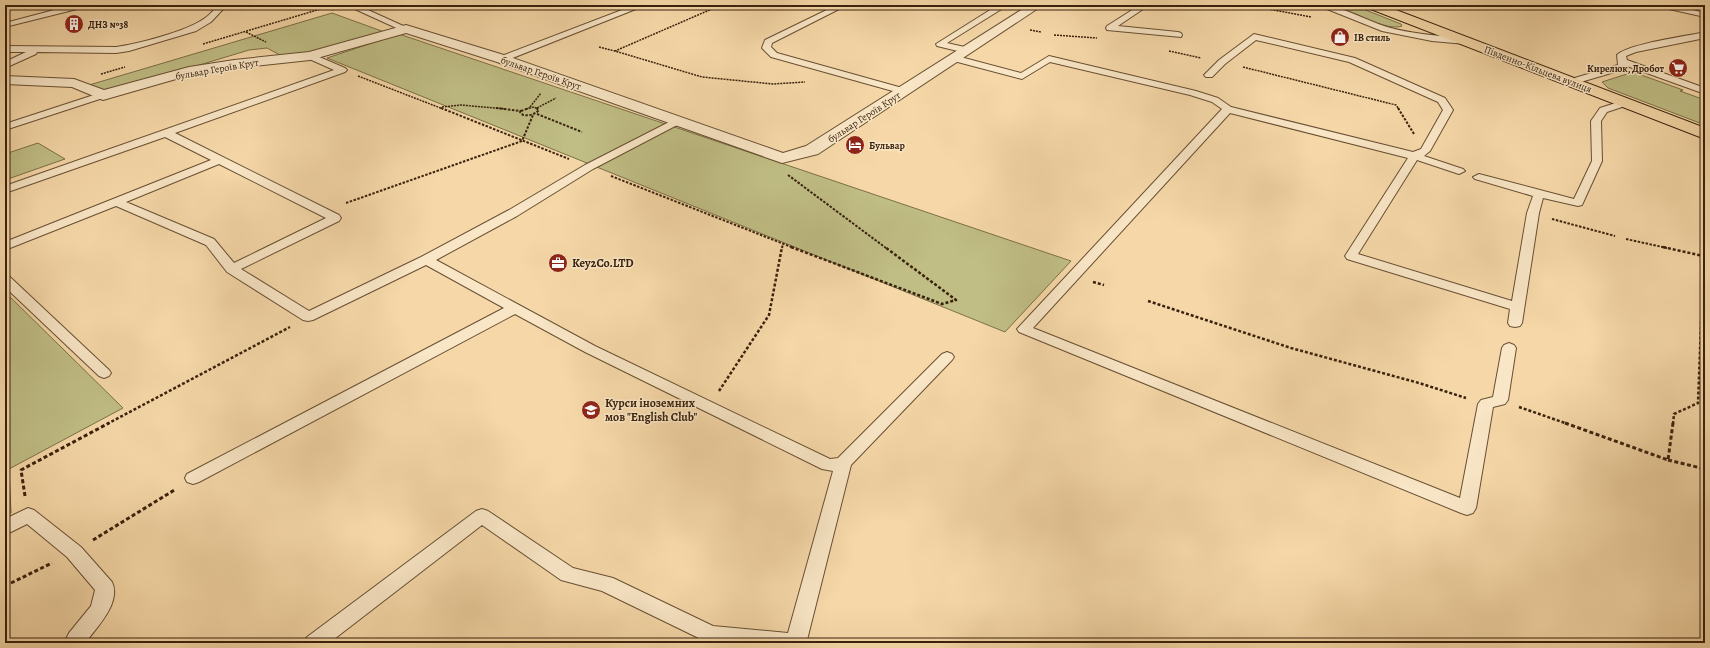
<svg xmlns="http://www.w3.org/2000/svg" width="1710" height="648" font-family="Alegreya,serif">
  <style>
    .green { fill: #c0be85; stroke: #7c7048 }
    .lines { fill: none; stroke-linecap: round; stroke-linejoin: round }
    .lane-casing { stroke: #684f33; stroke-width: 2 }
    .street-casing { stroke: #684f33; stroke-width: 2 }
    .primary-casing { stroke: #38210c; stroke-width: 2 }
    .path-far3 { stroke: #38210c; stroke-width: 1.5; stroke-dasharray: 2 1; stroke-linecap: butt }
    .path-far2 { stroke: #38210c; stroke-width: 2; stroke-dasharray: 2.5 1.5; stroke-linecap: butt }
    .path-far1 { stroke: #38210c; stroke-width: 2.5; stroke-dasharray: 3 2; stroke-linecap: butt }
    .path { stroke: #38210c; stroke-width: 3; stroke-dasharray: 4 2.5; stroke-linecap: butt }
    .lane { fill: #f9e6c6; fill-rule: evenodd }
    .street { fill: #f9e6c6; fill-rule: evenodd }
    .primary { fill: #f6d8a8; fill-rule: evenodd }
    .labels { text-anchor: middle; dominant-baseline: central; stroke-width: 3; stroke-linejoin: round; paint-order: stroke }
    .far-poi-label { font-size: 10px; font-weight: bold; fill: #38210c; stroke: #f9e6c6; text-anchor: start }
    .far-street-label { font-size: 10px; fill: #38210c; stroke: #f9e6c6 }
    .poi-label { font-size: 12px; font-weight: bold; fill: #38210c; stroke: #f9e6c6; text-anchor: start }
  </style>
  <rect width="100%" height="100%" fill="#f6d8a8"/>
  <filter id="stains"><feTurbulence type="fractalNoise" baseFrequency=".005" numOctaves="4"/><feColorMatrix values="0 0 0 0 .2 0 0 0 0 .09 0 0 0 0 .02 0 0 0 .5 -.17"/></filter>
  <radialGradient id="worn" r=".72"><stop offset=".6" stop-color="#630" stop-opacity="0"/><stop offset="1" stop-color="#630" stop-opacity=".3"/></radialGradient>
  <g class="green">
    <path d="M1331,5H1353L1401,24L1402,26C1389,32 1345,10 1331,5Z"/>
    <path d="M332,13L387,33L291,61L267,48L249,50L97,96L79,88Z"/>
    <path d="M399,34L1071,261L1005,332L327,58Z"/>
    <path d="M1633,72L1683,90L1680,91L1705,100V125L1608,88L1602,82Z"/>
    <path d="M38,143L65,159L5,180V154Z"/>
    <path d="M5,292L123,408L9,469L11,513L5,516Z"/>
  </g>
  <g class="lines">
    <g class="lane-casing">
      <g id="lane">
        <path d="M73,5H86L85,7L5,27V23Z"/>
        <path d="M219,5H227L211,22L196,31L129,51L116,53L37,52L36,54L5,68V62L26,52H5V46L116,47C138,44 188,31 205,18C210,15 214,9 219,5Z"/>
        <path d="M346,5H357L410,29L409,31H403Z"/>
        <path d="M635,5H646L505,61H499L498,59L499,57Z"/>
        <path d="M837,5H847L772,43L771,47L777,53L906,89L908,91L906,93H900L771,57L762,48L765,40Z"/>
        <path d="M998,5H1008L947,43L969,48L970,50L969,52L966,53L937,46L936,44Z"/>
        <path d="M1140,5H1149L1118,26L1178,32L1181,33L1182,35L1181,37L1107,30L1106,28L1107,26Z"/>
        <path d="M1317,5C1342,5 1364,20 1387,27C1412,34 1440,36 1466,38L1470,41L1466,44L1432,41L1382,31Z"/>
        <path d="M1659,5H1673L1705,13V17L1660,7Z"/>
        <path d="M1705,32V38L1636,52L1626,56L1627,60L1705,88V94L1627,66L1625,69L1574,84L1571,85L1566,82L1568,80L1618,65L1617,55C1627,44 1688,36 1705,32Z"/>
        <path d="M1254,34L1355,58L1445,98L1453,110L1430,151L1424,156L1463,169L1465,171L1459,174L1417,160L1358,254L1512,301L1527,213L1533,196L1475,179L1473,177L1479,174L1574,199L1592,161L1591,121L1600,108L1625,100L1628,101L1630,103L1628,105L1607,112L1601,121L1602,161L1582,205L1578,206L1543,198L1539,213L1522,323L1520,326L1515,327L1510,326L1508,323L1510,309L1347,259L1345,256L1408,158L1230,113L1033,328L1460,498L1478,404L1481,400L1493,397L1502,348L1504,345L1509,343L1514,345L1516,348L1508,400L1505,404L1493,407L1476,508L1473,513L1467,515L1461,513L1019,332L1017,329L1222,109L1212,102L1190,95L1050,62L1022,79L950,60L949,58L950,56L953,55L1021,73L1049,56L1196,91L1218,98L1231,107L1413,152L1421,149L1443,110L1438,102L1349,62L1256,40L1225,64L1212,77H1206L1204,75L1219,60Z"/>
        <path d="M310,53L345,68L347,70L345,72L175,133L339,215L341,218L339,221L241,269L309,311L421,257L509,210L585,165L677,118L681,119L682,121L681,123L593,169L517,216L436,260L595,346L830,459L838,458L942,354L947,352L952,354L954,357L952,360L851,465L807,640L808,643H709L602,591L561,580L482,525L329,643H304L307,637L476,511L482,509L488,511L573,568L613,578L713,626L788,633L833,471L822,469L585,352L515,314L199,482L193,484L187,482L185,478L187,474L504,308L426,265L313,320L308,321L303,320L227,272L206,245L116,206L5,250V242L211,160L165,137L5,193V186L334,70L307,58L306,56ZM219,164L326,218L234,263L214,239L126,202Z"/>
        <path d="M103,92L106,93L108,95L106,97L5,130V124Z"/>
        <path d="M5,276L10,277L109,370L111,373L109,376L104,378L99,376L5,287Z"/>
        <path d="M28,508L34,510L81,547L112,582C121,601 100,624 89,638L91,643H68L66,639L69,633L91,606L95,590L67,557L27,524L5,535V519Z"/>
      </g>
    </g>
    <g class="street-casing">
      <path id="street" d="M1029,5H1043L818,154L782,163L497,62L406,33L310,60L234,68L190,75L103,100L72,87L5,84V76L74,79L104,90L189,67L234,60L309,52L406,25L507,56L783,153L806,146Z"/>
    </g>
    <g class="primary-casing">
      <path id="primary" d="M1366,5H1383L1705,128V139L1368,8Z"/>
    </g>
    <g class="path-far3">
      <path d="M721,5L615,51L702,77L773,84L805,82"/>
      <path d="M1247,5L1311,17"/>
      <path d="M326,7L334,10"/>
      <path d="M1030,30L1041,32"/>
      <path d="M246,32L266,42"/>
      <path d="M1054,35L1097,38"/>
      <path d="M203,44L334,5"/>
      <path d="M599,47L615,51"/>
      <path d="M1169,51L1201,58"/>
      <path d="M1243,67L1396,105L1399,109"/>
      <path d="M101,74L125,67"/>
      <path d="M358,76L443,109"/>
      <path d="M442,107L461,105L506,109"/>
      <path d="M530,107L541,93"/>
      <path d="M537,108L556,98"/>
      <path d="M526,109L534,107L538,109"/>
    </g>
    <g class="path-far2">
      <path d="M441,108L569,159"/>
      <path d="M496,108L521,111"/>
      <path d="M1398,108L1414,134"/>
      <path d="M521,111L520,112L523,115C529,116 534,115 539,110L536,108"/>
      <path d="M521,111L529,108"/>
      <path d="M537,114L582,132"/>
      <path d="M788,175L886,248"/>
      <path d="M611,176L794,248"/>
      <path d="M346,203L522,141L533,115"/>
      <path d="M1552,219L1615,236"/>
      <path d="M1626,239L1667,248"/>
      <path d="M782,248L783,244"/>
      <path d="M1703,248L1705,205"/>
    </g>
    <g class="path-far1">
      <path d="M791,247L942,304L956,300L885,247"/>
      <path d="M1663,247L1703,256"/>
      <path d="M1093,282L1104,285"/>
      <path d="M1148,301L1291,348L1419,383L1466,398"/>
      <path d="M719,391L769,315L782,247"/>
      <path d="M1519,407L1568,424"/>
      <path d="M107,424L290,327"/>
      <path d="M1673,424L1674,414L1698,403L1704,247"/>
    </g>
    <g class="path">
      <path d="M1565,423L1668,460L1673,423"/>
      <path d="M1668,460L1705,469"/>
      <path d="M25,496L21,470L109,423"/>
      <path d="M93,540L176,489"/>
      <path d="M5,553L9,547"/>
      <path d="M11,583L52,563"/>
    </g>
    <use href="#lane" class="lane"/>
    <use href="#street" class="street"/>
    <use href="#primary" class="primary"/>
  </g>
  <defs>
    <g id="building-disc" transform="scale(1)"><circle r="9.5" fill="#8f2418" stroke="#f9e6c6"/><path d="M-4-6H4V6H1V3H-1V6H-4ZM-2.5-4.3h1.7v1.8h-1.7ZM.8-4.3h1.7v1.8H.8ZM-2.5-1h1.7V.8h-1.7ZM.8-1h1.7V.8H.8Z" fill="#fff"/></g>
    <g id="shop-disc" transform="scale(1)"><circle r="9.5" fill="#8f2418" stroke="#f9e6c6"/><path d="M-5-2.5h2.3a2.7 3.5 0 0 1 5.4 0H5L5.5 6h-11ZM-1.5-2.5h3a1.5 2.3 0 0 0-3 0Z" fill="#fff"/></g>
    <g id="supermarket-disc" transform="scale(1)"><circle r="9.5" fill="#8f2418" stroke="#f9e6c6"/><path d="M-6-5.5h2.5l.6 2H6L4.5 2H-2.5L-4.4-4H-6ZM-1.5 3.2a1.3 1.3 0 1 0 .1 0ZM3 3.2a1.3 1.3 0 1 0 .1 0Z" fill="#fff"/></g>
    <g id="hotel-disc" transform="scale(1)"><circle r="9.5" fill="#8f2418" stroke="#f9e6c6"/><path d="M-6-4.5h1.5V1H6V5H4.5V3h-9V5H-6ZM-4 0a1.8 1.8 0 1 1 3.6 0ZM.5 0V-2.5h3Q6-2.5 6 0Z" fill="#fff"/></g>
    <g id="office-disc" transform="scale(1)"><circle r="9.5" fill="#8f2418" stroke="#f9e6c6"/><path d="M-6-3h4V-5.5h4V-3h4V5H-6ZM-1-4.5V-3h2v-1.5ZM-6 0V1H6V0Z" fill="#fff"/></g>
    <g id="school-disc" transform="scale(1)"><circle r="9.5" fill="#8f2418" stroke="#f9e6c6"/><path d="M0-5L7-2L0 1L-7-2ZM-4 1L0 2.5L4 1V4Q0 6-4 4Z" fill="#fff"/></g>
  </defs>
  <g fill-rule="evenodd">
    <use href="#building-disc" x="74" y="24"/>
    <use href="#shop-disc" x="1340" y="37"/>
    <use href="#supermarket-disc" x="1678" y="68"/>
    <use href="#hotel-disc" x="855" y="145"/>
    <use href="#office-disc" x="558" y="263"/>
    <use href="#school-disc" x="591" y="410"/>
  </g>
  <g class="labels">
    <g class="far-poi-label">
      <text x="88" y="24">ДНЗ №38</text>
      <text x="1354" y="37">ІВ стиль</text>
      <text x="1664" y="68" text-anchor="end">Кирелюк, Дробот</text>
      <text x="869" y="145">Бульвар</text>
    </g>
    <g class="far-street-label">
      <text transform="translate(217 69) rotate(-10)">бульвар Героїв Крут</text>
      <text transform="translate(1538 69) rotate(21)">Південно-Кільцева вулиця</text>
      <text transform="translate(541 73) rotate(19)">бульвар Героїв Крут</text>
      <text transform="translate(864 117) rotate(-33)">бульвар Героїв Крут</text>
    </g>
    <g class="poi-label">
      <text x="572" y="263">Key2Co.LTD</text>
      <text x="605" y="403">Курси іноземних<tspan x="605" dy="14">мов "English Club"</tspan></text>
    </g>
  </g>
  <rect width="1710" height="648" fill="none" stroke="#f6d8a8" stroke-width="20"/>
  <rect x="6" y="6" width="1698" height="636" fill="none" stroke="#38210c" stroke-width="2"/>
  <rect x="10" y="10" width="1690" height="628" fill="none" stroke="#38210c"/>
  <rect width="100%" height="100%" filter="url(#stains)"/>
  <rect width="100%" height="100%" fill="url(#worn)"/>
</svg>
